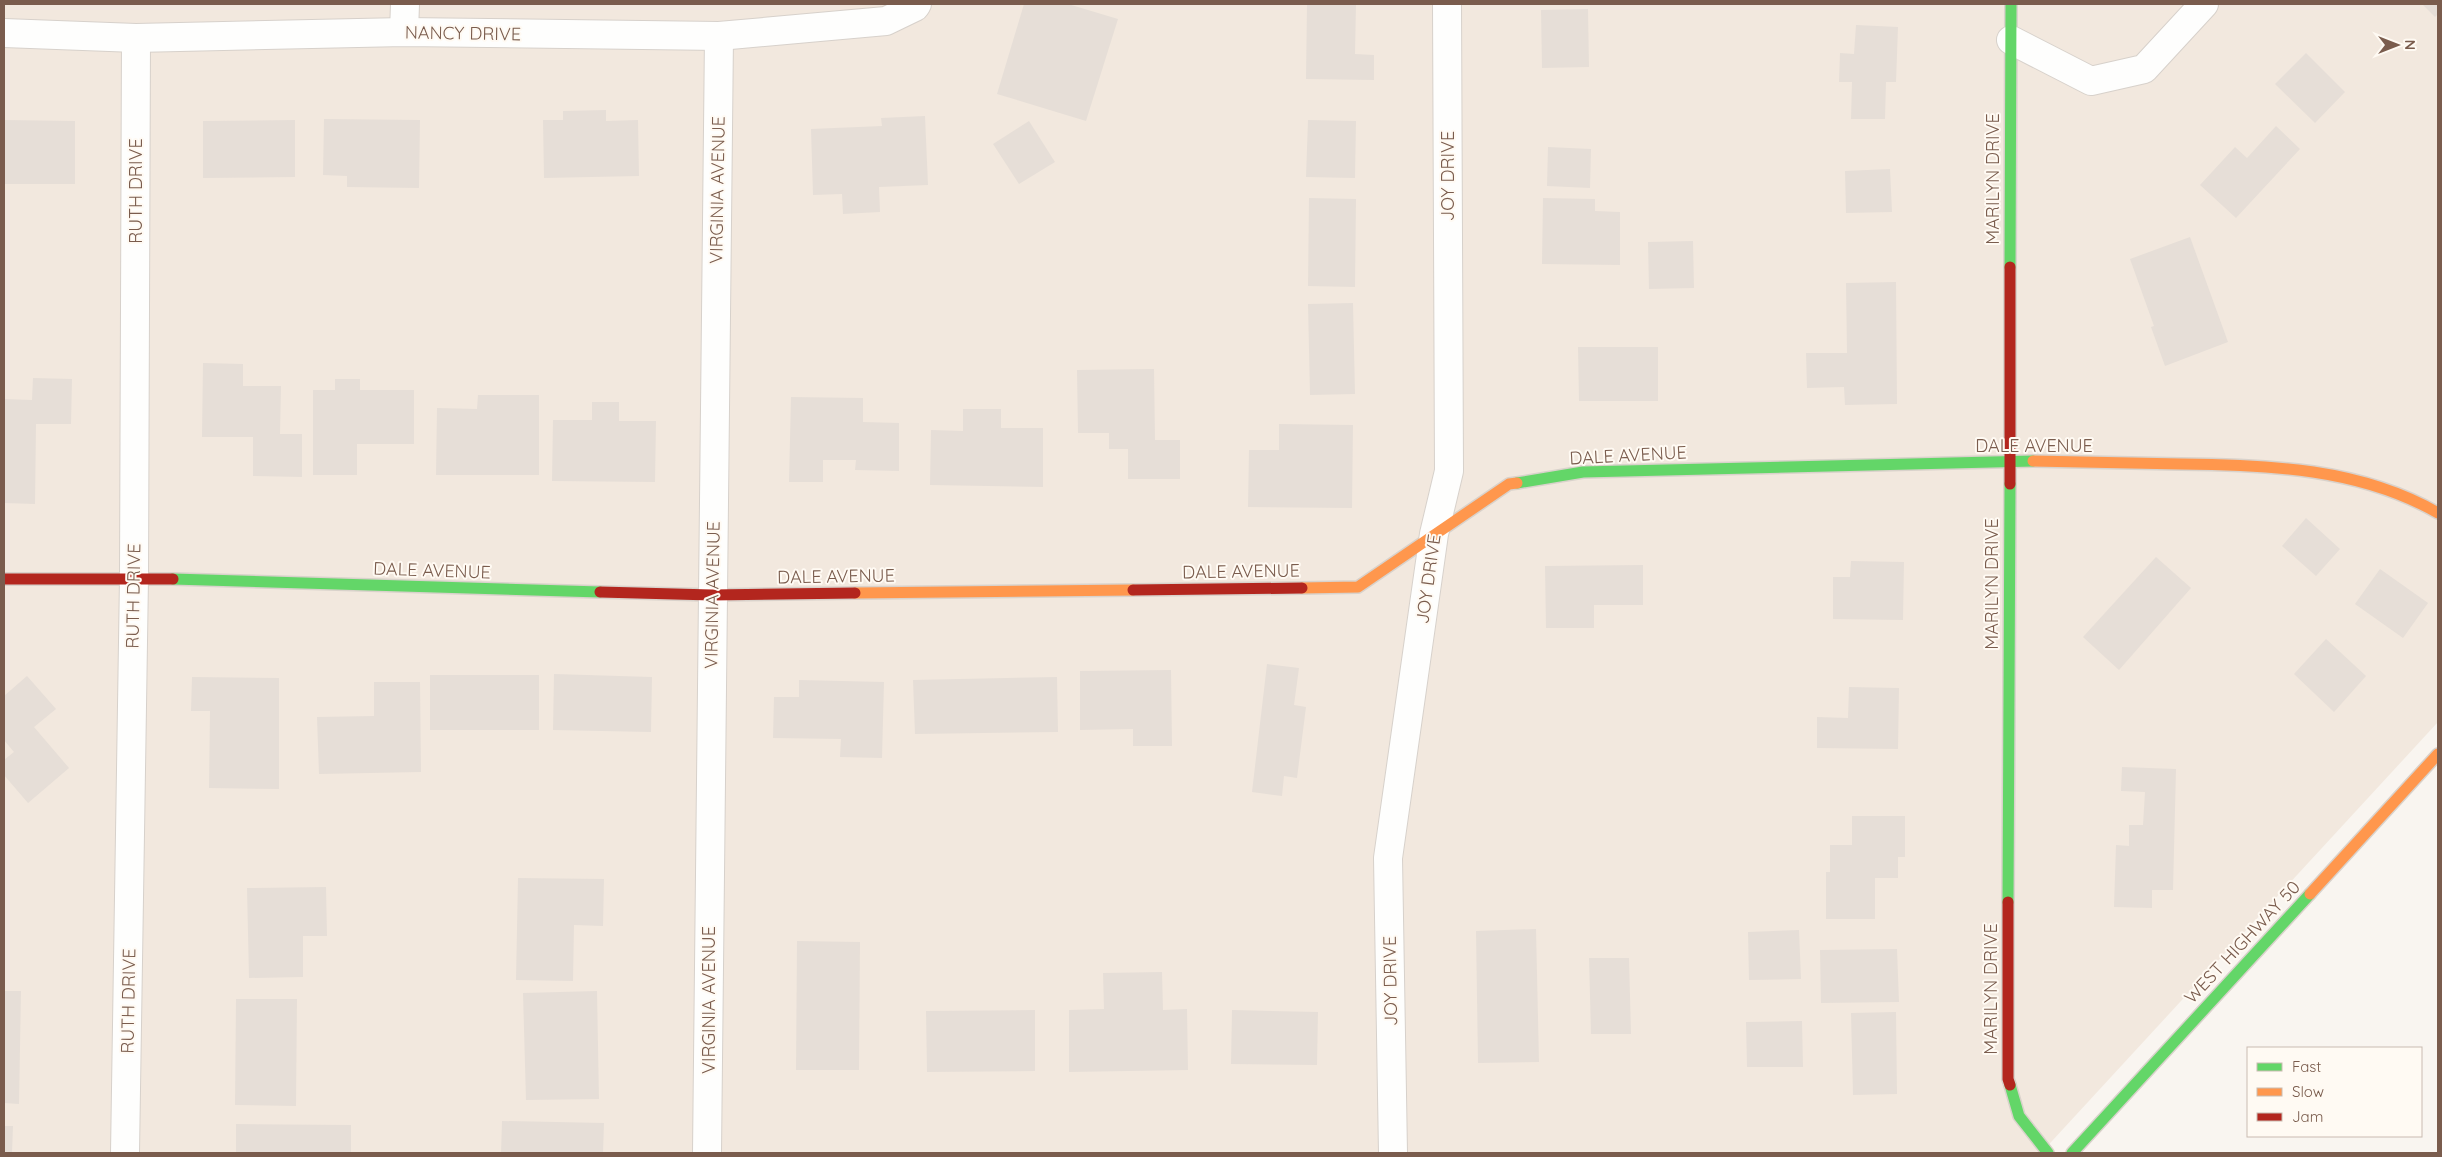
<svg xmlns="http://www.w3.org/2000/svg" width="2442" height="1157" font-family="Quicksand,sans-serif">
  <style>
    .residential { fill: #f2e8de }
    .building { fill: #e6ded7 }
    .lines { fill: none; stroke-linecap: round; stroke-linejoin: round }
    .street-casing { stroke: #d7d1cb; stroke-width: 30 }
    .fast-casing { stroke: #d9d2cb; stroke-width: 14 }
    .slow-casing { stroke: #d9d2cb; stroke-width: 14 }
    .jam-casing { stroke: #d9d2cb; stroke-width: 14 }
    .street { stroke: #fefefd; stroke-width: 28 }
    .fast { stroke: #63d668; stroke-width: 11 }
    .slow { stroke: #ff974d; stroke-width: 11 }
    .jam { stroke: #b3261e; stroke-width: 11 }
    .labels { text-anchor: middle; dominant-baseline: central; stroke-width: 4; stroke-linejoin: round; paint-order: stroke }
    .street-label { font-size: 18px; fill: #7a5c4d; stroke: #fffaf3 }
  </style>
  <rect width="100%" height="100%" fill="#f9f5f0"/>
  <path class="residential" d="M4,4H2438V722L2041,1153H4Z"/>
  <g class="building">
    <path d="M1024,4H1068L1118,19L1086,121L997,94Z"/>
    <path d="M1307,4H1356L1355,54L1374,55V80L1306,79Z"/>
    <path d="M2422,4H2438V14L2435,17Z"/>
    <path d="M1588,9L1589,67L1542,68L1541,10Z"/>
    <path d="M1856,25L1898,27L1896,82H1886L1885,119H1851L1852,82H1839L1840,53L1854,54Z"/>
    <path d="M2306,53L2345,92L2315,123L2275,84Z"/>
    <path d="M606,110V121L638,120L639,176L544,178L543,120H563V111Z"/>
    <path d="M925,116L928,185L879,187L880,212L843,214L842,194L813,195L811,129L882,126L881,118Z"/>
    <path d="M324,119L420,120L419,188L347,187V176L323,175Z"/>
    <path d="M4,120L75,121V184H4Z"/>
    <path d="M295,120V177L203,178V121Z"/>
    <path d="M1308,120L1356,121L1355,178L1306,177Z"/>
    <path d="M1029,121L1055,162L1019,184L993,144Z"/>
    <path d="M2276,126L2300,149L2236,218L2200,185L2235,147L2247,158Z"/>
    <path d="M1548,147L1591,149L1590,188L1547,186Z"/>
    <path d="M1890,169L1892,212L1846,213L1845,171Z"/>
    <path d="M1309,198L1356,199L1355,287L1308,286Z"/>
    <path d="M1543,198L1595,199V211L1620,212V265L1542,264Z"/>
    <path d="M2190,237L2228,342L2165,366L2151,327L2154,326L2130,259Z"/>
    <path d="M1693,241L1694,288L1649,289L1648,242Z"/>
    <path d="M1896,282L1897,404L1845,405L1844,387L1807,388L1806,353H1847L1846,283Z"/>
    <path d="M1353,303L1355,394L1310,395L1308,304Z"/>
    <path d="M1578,347H1658V401H1579Z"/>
    <path d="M203,363L243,364V386H281L280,434H302V477L253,476V437H202Z"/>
    <path d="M1154,369L1155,440H1180V479H1128V449H1109V433H1078L1077,370Z"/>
    <path d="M33,378L72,379L71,424H36L35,504L4,503V399L32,400Z"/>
    <path d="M335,379H360V390H414V444H357V475H313V390H335Z"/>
    <path d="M478,395H539V475H436L437,408L477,409Z"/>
    <path d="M791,397L863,398V422L899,423V471L855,470L856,460H823V482H789Z"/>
    <path d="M592,402H619V421H656L655,482L552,481L553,420H592Z"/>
    <path d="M963,409H1001V428H1043V487L930,485L931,430L963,431Z"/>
    <path d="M1279,424L1353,425L1352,508L1248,507L1249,450H1279Z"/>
    <path d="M2306,518L2340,549L2316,576L2282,546Z"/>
    <path d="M2156,557L2191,588L2119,670L2083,637Z"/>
    <path d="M1851,561L1904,562L1903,620L1833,619V577H1850Z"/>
    <path d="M1643,565V605H1594V628H1546L1545,566Z"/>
    <path d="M2380,569L2428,603L2403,638L2355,604Z"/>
    <path d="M2326,639L2366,676L2334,712L2294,674Z"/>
    <path d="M1267,664L1299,668L1294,705L1306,707L1297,778L1284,776L1282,796L1252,792Z"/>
    <path d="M1171,670L1172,746H1133V729L1080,730V671Z"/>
    <path d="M554,674L652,677L651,732L553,730Z"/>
    <rect x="430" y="675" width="109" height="55"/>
    <path d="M27,676L56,709L34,727L69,768L28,803L4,775V760L14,752L4,740V696Z"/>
    <path d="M192,677L279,678V789L209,788L210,711H191Z"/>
    <path d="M1057,677L1058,732L915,734L913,680Z"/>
    <path d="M799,680L884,682L882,758L840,757L841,739L773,738L774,697H799Z"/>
    <path d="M374,682H420L421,772L319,774L317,717L374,716Z"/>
    <path d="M1849,687L1899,688L1898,749L1817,748V717L1848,718Z"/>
    <path d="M2122,767L2176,769L2173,890H2152V908L2114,907L2116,845L2129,846V825H2143L2145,792L2121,791Z"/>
    <path d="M1852,816H1905V857H1898V878H1875V919H1826V872H1830V845H1852Z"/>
    <path d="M518,878L604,879L603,926L574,925L573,981L516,980Z"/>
    <path d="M326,887L327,936H303V977L249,978L247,888Z"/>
    <path d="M1536,929L1539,1062L1478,1063L1476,931Z"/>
    <path d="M1799,930L1801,979L1749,980L1748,932Z"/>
    <path d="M797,941L860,942L859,1070H796Z"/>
    <path d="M1897,949L1899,1002L1821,1003L1820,950Z"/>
    <path d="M1589,958H1629L1631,1034H1591Z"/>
    <path d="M1162,972L1163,1010L1187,1009L1188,1070L1069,1072V1010L1104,1009L1103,973Z"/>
    <path d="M4,991H21L19,1104L4,1103Z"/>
    <path d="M597,991L599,1099L526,1100L523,993Z"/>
    <path d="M236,999H297L296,1106L235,1105Z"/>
    <path d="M1035,1010V1071L927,1072L926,1011Z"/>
    <path d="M1232,1010L1318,1012L1317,1065L1231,1064Z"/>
    <path d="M1896,1012L1897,1094L1853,1095L1851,1013Z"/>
    <path d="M1802,1021L1803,1067H1747L1746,1022Z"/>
    <path d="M502,1121L604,1123L603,1153H501Z"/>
    <path d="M236,1124L351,1125V1153H236Z"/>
    <path d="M4,1126H13L12,1153H4Z"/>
  </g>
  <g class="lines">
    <g class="street-casing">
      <g id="street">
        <path d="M404,32L405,4"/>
        <path d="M4,33L136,38L404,32L719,36L886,21L915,7L917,4"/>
        <path d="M2011,40L2091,81L2144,69L2204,4"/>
        <path d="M125,1153L134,578L136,38"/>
        <path d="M707,1153L719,36"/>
        <path d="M1393,1153L1388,858L1434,534L1449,471L1447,4"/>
      </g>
    </g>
    <g class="fast-casing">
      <g id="fast">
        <path d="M2010,267L2011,4"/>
        <path d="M1517,483L1583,472L2033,461"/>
        <path d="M173,579L600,592"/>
        <path d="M2008,902L2010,484"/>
        <path d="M2010,1085L2019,1116L2048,1153"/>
        <path d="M2072,1153L2310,894"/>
      </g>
    </g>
    <g class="slow-casing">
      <g id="slow">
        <path d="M2033,461C2082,462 2132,463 2181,464C2269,465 2360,468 2438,513"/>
        <path d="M1302,588L1358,587L1509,484L1517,483"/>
        <path d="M855,593L1133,590"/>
        <path d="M2310,894L2438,754"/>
      </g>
    </g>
    <g class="jam-casing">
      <g id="jam">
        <path d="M2010,484V267"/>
        <path d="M4,579H173"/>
        <path d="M1133,590L1302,588"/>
        <path d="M600,592L712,595L855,593"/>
        <path d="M2008,902V1079L2010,1085"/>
      </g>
    </g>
    <use href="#street" class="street"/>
    <use href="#fast" class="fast"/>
    <use href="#slow" class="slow"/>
    <use href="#jam" class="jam"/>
  </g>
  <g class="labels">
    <g class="street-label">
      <text transform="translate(463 33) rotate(1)">NANCY DRIVE</text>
      <text transform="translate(1447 176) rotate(-90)">JOY DRIVE</text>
      <text transform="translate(1992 179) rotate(-90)">MARILYN DRIVE</text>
      <text transform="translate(717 190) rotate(-89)">VIRGINIA AVENUE</text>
      <text transform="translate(135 191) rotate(-90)">RUTH DRIVE</text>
      <text x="2034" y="445">DALE AVENUE</text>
      <text transform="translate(1628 455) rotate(-3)">DALE AVENUE</text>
      <text transform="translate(432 570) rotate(2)">DALE AVENUE</text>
      <text transform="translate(1241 571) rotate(-1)">DALE AVENUE</text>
      <text transform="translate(836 576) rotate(-1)">DALE AVENUE</text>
      <text transform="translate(1428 579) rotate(-82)">JOY DRIVE</text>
      <text transform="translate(1991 584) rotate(-90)">MARILYN DRIVE</text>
      <text transform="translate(712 595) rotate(-89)">VIRGINIA AVENUE</text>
      <text transform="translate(133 596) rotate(-89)">RUTH DRIVE</text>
      <text transform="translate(2242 942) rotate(-47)">WEST HIGHWAY 50</text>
      <text transform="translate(1390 981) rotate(-91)">JOY DRIVE</text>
      <text transform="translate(1990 989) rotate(-90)">MARILYN DRIVE</text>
      <text transform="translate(708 1000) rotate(-90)">VIRGINIA AVENUE</text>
      <text transform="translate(128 1001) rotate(-89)">RUTH DRIVE</text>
    </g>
  </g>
  <rect width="2442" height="1157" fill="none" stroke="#7a5c4d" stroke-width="10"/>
  <rect x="2247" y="1047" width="175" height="90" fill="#fffaf3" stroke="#cabbb1"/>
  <rect x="2257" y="1063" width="25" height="8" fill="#63d668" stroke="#cabbb1"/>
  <text x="2292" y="1072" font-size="15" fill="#7a5c4d">Fast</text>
  <rect x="2257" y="1088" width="25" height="8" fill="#ff974d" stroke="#cabbb1"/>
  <text x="2292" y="1097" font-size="15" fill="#7a5c4d">Slow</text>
  <rect x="2257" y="1113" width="25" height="8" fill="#b3261e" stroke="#cabbb1"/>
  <text x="2292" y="1122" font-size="15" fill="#7a5c4d">Jam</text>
  <g transform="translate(2397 45) rotate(90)" stroke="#fffaf3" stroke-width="4" paint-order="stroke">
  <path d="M0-4L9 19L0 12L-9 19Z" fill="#7a5c4d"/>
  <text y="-8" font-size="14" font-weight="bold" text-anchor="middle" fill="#7a5c4d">N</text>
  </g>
</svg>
